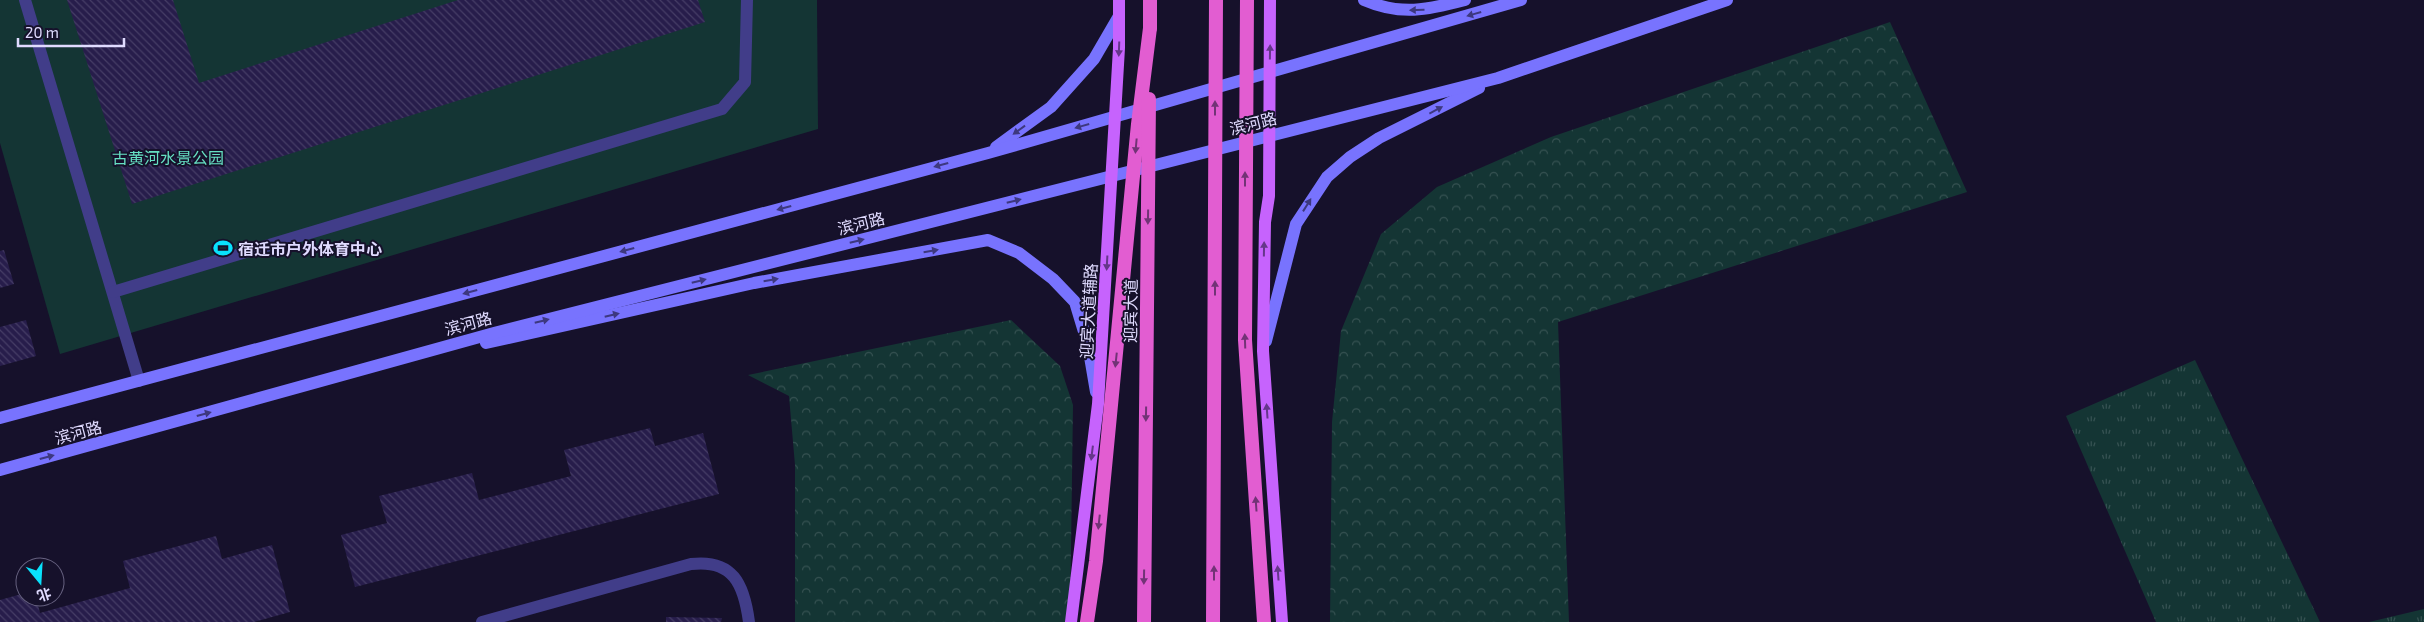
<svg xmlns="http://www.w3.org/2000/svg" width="2424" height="622" font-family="'Exo 2','Noto Sans SC',sans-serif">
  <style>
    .grass { fill: url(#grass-tufts) }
    .forest { fill: url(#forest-crowns) }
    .pitch { fill: #143534 }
    .building { fill: url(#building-back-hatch) }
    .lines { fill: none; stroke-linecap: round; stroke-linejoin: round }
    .service { stroke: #413d89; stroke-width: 12 }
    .secondary { stroke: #7873fe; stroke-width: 12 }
    .primary { stroke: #c663fd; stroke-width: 12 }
    .trunk { stroke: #e25dd1; stroke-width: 14 }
    .trunk-bridge { stroke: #e25dd1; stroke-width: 14 }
    .oneway { fill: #3d387f }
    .oneway2 { fill: #65368a }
    .oneway3 { fill: #723376 }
    .labels { text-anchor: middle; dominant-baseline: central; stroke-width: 4; stroke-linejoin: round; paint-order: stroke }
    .street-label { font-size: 16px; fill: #e0dbff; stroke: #16112b }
    .park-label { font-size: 16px; fill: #66e0c3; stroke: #16112b }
    .poi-label { font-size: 16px; font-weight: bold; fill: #e0dbff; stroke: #16112b; text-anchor: start }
  </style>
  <defs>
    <pattern id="grass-tufts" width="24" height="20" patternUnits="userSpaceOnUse" patternTransform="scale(1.25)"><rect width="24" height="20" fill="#143534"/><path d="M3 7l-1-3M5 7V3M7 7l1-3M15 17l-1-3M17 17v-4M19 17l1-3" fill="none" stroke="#365252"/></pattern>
    <pattern id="forest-crowns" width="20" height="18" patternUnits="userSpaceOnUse" patternTransform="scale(1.25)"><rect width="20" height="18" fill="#143534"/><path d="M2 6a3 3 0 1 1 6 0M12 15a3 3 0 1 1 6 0" fill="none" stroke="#365252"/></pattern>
    <pattern id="building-back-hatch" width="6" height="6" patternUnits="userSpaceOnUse" patternTransform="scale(1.25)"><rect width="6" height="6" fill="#271d4b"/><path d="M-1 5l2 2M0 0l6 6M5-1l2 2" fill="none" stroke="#463d66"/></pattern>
  </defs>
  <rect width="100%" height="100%" fill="#16112b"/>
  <g class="grass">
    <path d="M2195,360L2320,622H2156L2066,416Z"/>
    <path d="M2424,609V622H2369Z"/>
  </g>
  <g class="forest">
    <path d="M1890,22L1967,192L1558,322L1569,622H1330L1332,422L1341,331L1381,234L1437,187L1551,137Z"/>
    <path d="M1011,320L1060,366L1073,405L1070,622H795V465L789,396L748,375Z"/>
  </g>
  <path class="pitch" d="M0,0H817L818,129L60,354L0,143Z"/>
  <g class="building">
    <path d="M67,0H173L199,83L458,0H698L705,22L132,204Z"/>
    <path d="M4,250L14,284L0,288V251Z"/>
    <path d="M26,320L36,356L0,366V327Z"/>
    <path d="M650,428L655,446L703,433L719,494L355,587L341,535L387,523L379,496L472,473L479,500L571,476L564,450Z"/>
    <path d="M216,536L222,559L272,545L290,612L254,622H0V600L25,593V597H36L40,613L130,588L123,561Z"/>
    <path d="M666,617L722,618L721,622H666Z"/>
  </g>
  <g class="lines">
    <g class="service">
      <path d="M25,0L139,381"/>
      <path d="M113,292L722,109L745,82L747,0"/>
      <path d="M482,622L691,564C733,559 744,584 749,622"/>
    </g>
    <g class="secondary">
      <path d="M1364,0C1401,16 1427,10 1465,0"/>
      <path d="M996,147L1051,107L1094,59L1119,16"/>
      <path d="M1266,341L1296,224L1327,177L1350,157L1379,138L1479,88"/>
      <path d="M486,343L754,283L988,240L1019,253L1053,279L1075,302L1088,345L1096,392"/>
      <path d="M0,418L988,153L1521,0"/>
      <path d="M0,470L494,333L1498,78L1727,0"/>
    </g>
    <g class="primary">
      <path d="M1270,0L1269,196L1265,222L1263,351L1282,622"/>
      <path d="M1071,622L1098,404L1119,48V0"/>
    </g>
    <path class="trunk" d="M1150,28V0"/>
    <g class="trunk-bridge">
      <path d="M1247,0L1245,340L1264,622"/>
      <path d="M1087,622L1096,561L1138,124L1150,28"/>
      <path d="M1144,622L1149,99"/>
      <path d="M1213,622L1216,0"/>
    </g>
  </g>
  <defs><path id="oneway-solid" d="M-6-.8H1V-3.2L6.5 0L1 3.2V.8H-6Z" transform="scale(1.25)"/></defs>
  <g class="oneway">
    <use href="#oneway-solid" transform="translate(1417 10) rotate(179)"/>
    <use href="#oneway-solid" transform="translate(1474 14) rotate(164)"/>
    <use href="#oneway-solid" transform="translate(1436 110) rotate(-28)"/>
    <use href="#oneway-solid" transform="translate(1082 126) rotate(164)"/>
    <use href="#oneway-solid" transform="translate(1019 130) rotate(144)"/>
    <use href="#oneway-solid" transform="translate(941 165) rotate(165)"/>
    <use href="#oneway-solid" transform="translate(1014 201) rotate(-14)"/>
    <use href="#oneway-solid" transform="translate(1307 205) rotate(-58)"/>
    <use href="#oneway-solid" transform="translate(784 208) rotate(165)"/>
    <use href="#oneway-solid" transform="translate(857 241) rotate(-14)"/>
    <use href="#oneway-solid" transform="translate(627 250) rotate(165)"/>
    <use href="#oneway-solid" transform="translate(931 251) rotate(-10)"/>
    <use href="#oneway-solid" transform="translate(771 280) rotate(-10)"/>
    <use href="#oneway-solid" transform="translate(699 281) rotate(-14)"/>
    <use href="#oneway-solid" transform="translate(470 292) rotate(165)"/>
    <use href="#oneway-solid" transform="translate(612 315) rotate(-13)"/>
    <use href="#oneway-solid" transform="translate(542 321) rotate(-14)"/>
    <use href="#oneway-solid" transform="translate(204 414) rotate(-15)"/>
    <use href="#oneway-solid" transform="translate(47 457) rotate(-15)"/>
  </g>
  <g class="oneway2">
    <use href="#oneway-solid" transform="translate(1119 49) rotate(92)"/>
    <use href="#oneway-solid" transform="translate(1270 52) rotate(-89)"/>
    <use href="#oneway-solid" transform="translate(1264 249) rotate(-89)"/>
    <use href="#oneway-solid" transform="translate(1107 263) rotate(93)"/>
    <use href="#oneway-solid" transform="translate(1267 411) rotate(-94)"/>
    <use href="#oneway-solid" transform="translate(1092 453) rotate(97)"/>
    <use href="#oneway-solid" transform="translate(1278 573) rotate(-94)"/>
  </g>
  <g class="oneway3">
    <use href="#oneway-solid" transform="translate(1215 108) rotate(-90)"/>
    <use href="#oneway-solid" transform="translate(1136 146) rotate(95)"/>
    <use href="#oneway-solid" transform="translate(1245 179) rotate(-90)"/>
    <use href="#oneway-solid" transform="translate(1148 217) rotate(91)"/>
    <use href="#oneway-solid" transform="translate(1215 288) rotate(-90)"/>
    <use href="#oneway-solid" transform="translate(1245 341) rotate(-92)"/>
    <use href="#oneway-solid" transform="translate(1116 360) rotate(96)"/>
    <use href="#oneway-solid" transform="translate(1146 414) rotate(91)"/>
    <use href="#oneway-solid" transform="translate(1256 504) rotate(-94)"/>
    <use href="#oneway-solid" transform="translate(1099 522) rotate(96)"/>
    <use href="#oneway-solid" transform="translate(1214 573) rotate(-90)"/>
    <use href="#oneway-solid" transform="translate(1144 577) rotate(91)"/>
  </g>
  <defs>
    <g id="stadium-bare" transform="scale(1.5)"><path d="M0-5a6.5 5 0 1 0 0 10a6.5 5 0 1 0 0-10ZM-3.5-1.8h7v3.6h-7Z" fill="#09e1fc" stroke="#16112b" stroke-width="2.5" paint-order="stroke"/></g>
  </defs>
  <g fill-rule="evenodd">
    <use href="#stadium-bare" x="223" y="248"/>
  </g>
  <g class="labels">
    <g class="street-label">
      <text transform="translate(1253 123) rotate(-14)">滨河路</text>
      <text transform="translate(861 223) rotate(-14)">滨河路</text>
      <text transform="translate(1088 311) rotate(-87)">迎宾大道辅路</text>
      <text transform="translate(1130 311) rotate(-89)">迎宾大道</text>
      <text transform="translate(468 323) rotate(-15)">滨河路</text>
      <text transform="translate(78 432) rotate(-15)">滨河路</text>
    </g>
    <g class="park-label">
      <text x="168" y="157">古黄河水景公园</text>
    </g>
    <g class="poi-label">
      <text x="238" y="248">宿迁市户外体育中心</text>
    </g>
  </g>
  <g transform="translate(40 582) rotate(162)"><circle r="24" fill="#16112b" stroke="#676280"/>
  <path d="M0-4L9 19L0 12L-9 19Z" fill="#09e1fc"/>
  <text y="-8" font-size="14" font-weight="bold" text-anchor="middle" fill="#e0dbff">北</text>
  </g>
  <path d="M18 38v8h106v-8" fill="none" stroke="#e0dbff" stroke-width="2.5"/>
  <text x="25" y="38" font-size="15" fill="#e0dbff" stroke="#16112b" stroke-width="4" paint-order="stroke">20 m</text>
</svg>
